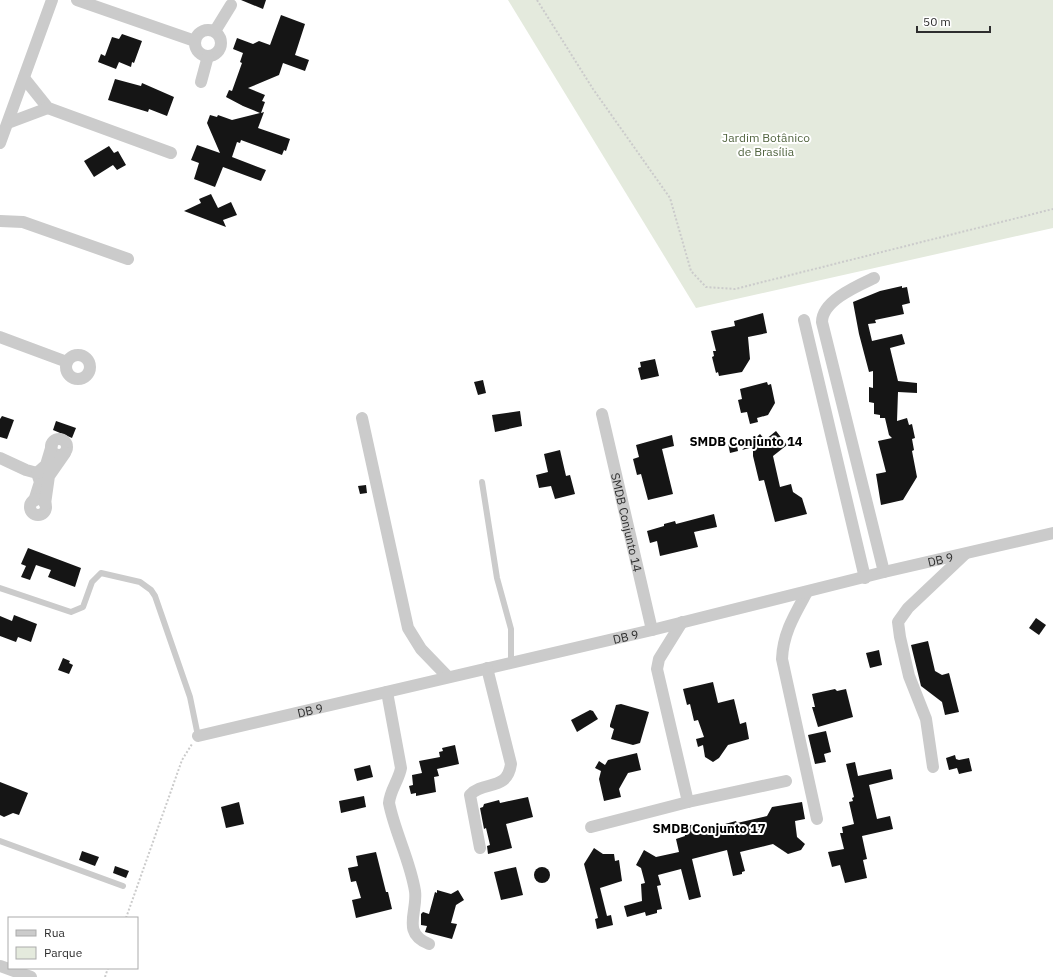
<svg xmlns="http://www.w3.org/2000/svg" width="1053" height="977" font-family="'IBM Plex Sans',sans-serif">
  <style>
    .green { fill: #e4eadd }
    .building { fill: #151515 }
    .lines { fill: none; stroke-linecap: round; stroke-linejoin: round }
    .path { stroke: #cbcbcb; stroke-width: 2; stroke-dasharray: 2 2; stroke-linecap: butt }
    .lane { stroke: #cbcbcb; stroke-width: 6 }
    .street { stroke: #cbcbcb; stroke-width: 12 }
    .labels { text-anchor: middle; dominant-baseline: central; stroke-width: 4; stroke-linejoin: round; paint-order: stroke }
    .park-label { font-size: 12px; fill: #526540; stroke: #fff }
    .street-label { font-size: 12px; fill: #2e2e2e; stroke: #fff }
    .neighbourhood-label { font-size: 13px; font-weight: bold; fill: #000; stroke: #fff }
  </style>
  <rect width="100%" height="100%" fill="#fff"/>
  <path class="green" d="M508,0H1053V228L696,308Z"/>
  <g class="building">
    <path d="M241,0H266L263,9Z"/>
    <path d="M281,15L305,24L295,55L309,60L305,71L283,63L279,75L248,88L265,95L262,101L265,102L261,113L264,112L258,128L290,139L286,151L284,150L282,155L241,140L240,143L237,142L232,157L266,170L261,181L223,167L215,187L194,179L199,163L191,160L197,145L220,153L207,123L210,115L217,117L218,115L232,120L260,113L243,106L226,97L229,90L232,91L242,63L240,62L243,53L233,49L237,38L253,44L259,41L270,45Z"/>
    <path d="M122,34L142,41L134,63L132,62L131,67L119,62L116,69L98,62L101,54L105,56L112,37L119,39Z"/>
    <path d="M115,79L141,86L142,83L174,97L167,116L149,109L148,112L108,100Z"/>
    <path d="M109,146L114,153L118,151L126,165L117,170L113,165L94,177L84,161Z"/>
    <path d="M211,194L218,208L231,202L237,215L223,220L226,227L184,211L201,203L199,199Z"/>
    <path d="M902,286V288L907,287L910,303L902,305L904,314L875,320L876,323L868,324L872,341L902,334L905,344L890,348L898,381L917,383V393L898,392L897,421L907,418L909,425L912,424L915,438L912,439L914,450L912,451L917,477L903,500L881,505L876,474L886,472L878,441L892,438L889,435L885,418H880V415L874,414V403L869,402V387L873,388V371L869,372L859,334L853,302L880,291Z"/>
    <path d="M763,313L767,333L748,337L750,359L742,372L719,376L718,372L716,373L712,357L714,356L713,351H716L711,331L735,326L734,321Z"/>
    <path d="M655,359L659,376L641,380L638,368L641,367L640,362Z"/>
    <path d="M483,380L486,393L478,395L474,382Z"/>
    <path d="M767,382L768,385L771,384L775,403L768,415L757,418L758,422L750,424L747,412L741,413L738,400L742,399L740,389Z"/>
    <path d="M520,411L522,426L495,432L492,415Z"/>
    <path d="M2,416L14,420L7,439L0,437V419Z"/>
    <path d="M56,421L76,428L72,438L53,430Z"/>
    <path d="M776,431L787,445L773,456L780,487L791,484L793,492L802,498L807,514L775,522L764,480L759,481L753,456V447L742,450L760,434L765,440Z"/>
    <path d="M672,435L674,446L662,449L673,494L648,500L641,474L637,475L633,459L639,457L636,445Z"/>
    <path d="M736,441L738,451L730,453L728,443Z"/>
    <path d="M560,450L566,476L570,475L575,494L555,499L551,486L539,488L536,475L548,472L544,454Z"/>
    <path d="M366,485L367,493L360,494L358,486Z"/>
    <path d="M714,514L717,527L694,532L698,547L660,556L657,541L650,543L647,531L664,526V524L675,521L676,524Z"/>
    <path d="M28,548L81,568L75,587L48,577L51,570L36,565L30,580L21,577L26,566L21,564Z"/>
    <path d="M14,615L37,624L31,642L18,637L16,642L0,636V616L12,621Z"/>
    <path d="M1036,618L1046,625L1039,635L1029,628Z"/>
    <path d="M928,641L935,671L942,675L949,673L959,712L945,715L942,702L921,686L911,645Z"/>
    <path d="M879,650L882,665L870,668L866,653Z"/>
    <path d="M63,658L70,661L69,663L73,665L69,674L58,670Z"/>
    <path d="M713,682L718,703L734,699L740,724L746,722L749,739L728,745L719,758L713,762L705,757L703,745L698,747L696,739L704,737L698,720L694,721L690,704L687,705L683,689Z"/>
    <path d="M835,689L837,691L846,689L853,717L818,727L812,707H815L812,694Z"/>
    <path d="M621,704L649,712L640,743L633,745L611,739L614,729L610,727V725L616,705Z"/>
    <path d="M590,710L593,711L598,719L577,732L571,720Z"/>
    <path d="M826,731L831,752L824,754L826,762L815,764L808,735Z"/>
    <path d="M455,745L459,764L437,769L439,776L434,777L436,792L416,796V793L411,794L409,786L413,785L412,775L422,773L419,761L440,757L439,752L443,751L442,748Z"/>
    <path d="M637,753L641,770L628,773L619,789L621,797L604,801L599,779L601,771L595,768L599,761L605,765L608,760Z"/>
    <path d="M955,755L956,759L959,760L969,758L972,771L959,774L957,768L949,770L946,758Z"/>
    <path d="M855,762L858,776L891,769L893,779L869,785L877,819L890,816L893,829L862,836L867,859L863,860L867,878L845,883L840,865L832,867L828,852L844,849L840,833H843L842,827L854,824L849,802L853,801L852,798L854,797L846,764Z"/>
    <path d="M370,765L373,777L357,781L354,769Z"/>
    <path d="M0,782L28,793L19,815L13,813L4,817L0,815Z"/>
    <path d="M364,796L366,807L341,813L339,801Z"/>
    <path d="M528,797L533,817L506,824L512,848L488,854L487,846L490,845L486,828L484,829L480,808L483,807L484,804L499,800L500,803Z"/>
    <path d="M239,802L244,824L226,828L221,807Z"/>
    <path d="M802,802L805,819L795,821L797,837L805,844L801,850L788,854L773,844L740,852L745,871L742,872V874L733,876L727,850L692,859L701,897L689,900L681,869L658,875L661,885L657,886L662,909L657,910V913L646,916L645,912L627,917L624,906L642,901L641,884L645,883L641,868L636,865L644,850L656,857L679,852L676,839L685,836L683,827L695,824L697,833L725,827V824L736,821L737,823L767,816L772,807Z"/>
    <path d="M594,848L603,854H614L615,861L619,860L622,881L600,888L607,916L611,915L613,925L597,929L595,919L598,918L584,864Z"/>
    <path d="M82,851L99,857L95,866L79,860Z"/>
    <path d="M376,852L386,892H388L392,909L356,918L352,900L361,898L356,881L351,882L348,868L358,866L356,856Z"/>
    <path d="M115,866L129,871L126,878L113,873Z"/>
    <circle cx="542" cy="875" r="8"/>
    <path d="M516,867L523,895L501,900L494,872Z"/>
    <path d="M437,890L451,894L458,890L464,900L456,905L451,923L457,924L452,939L425,932L427,926L421,925V914L423,912L429,914L435,892L437,893Z"/>
  </g>
  <g class="lines">
    <g class="path">
      <path d="M537,0L593,89L670,198L691,271L706,287L735,289L1053,209"/>
      <path d="M126,918L182,760L192,744"/>
      <path d="M105,977L108,968"/>
    </g>
    <g class="lane">
      <path d="M482,482L497,578L511,629V663"/>
      <path d="M0,588L71,612L83,607L92,582L101,573L140,582L151,590L155,596L190,697L198,736"/>
      <path d="M0,841L123,886"/>
    </g>
    <g class="street">
      <path d="M77,0L195,41"/>
      <circle cx="208" cy="43" r="13"/>
      <path d="M215,31L231,5"/>
      <path d="M24,78L48,108L171,153"/>
      <path d="M201,82L208,56"/>
      <path d="M8,123L48,108"/>
      <path d="M0,143L52,0"/>
      <path d="M0,221L23,222L128,259"/>
      <path d="M874,278C857,286 822,301 822,322L884,572"/>
      <path d="M804,320L865,578"/>
      <path d="M0,337L67,362"/>
      <circle cx="78" cy="367" r="12"/>
      <path id="s1" d="M602,414L652,630"/>
      <path d="M362,418L408,628L421,649L448,677"/>
      <circle cx="59" cy="447" r="8"/>
      <path d="M0,458L26,470L37,473L40,482L34,501"/>
      <path d="M37,473L46,465L52,445"/>
      <circle cx="38" cy="507" r="8"/>
      <path d="M45,504L49,476L65,453"/>
      <path d="M807,592C795,614 783,633 782,659L817,819"/>
      <path d="M682,622L659,659L657,669L688,802L786,781"/>
      <path d="M387,692L401,768C399,780 390,790 389,803C395,833 410,860 415,891C418,912 401,933 429,944"/>
      <path id="s2" d="M198,736L652,630L884,572L1053,533"/>
      <path d="M933,767L926,719L909,676L900,637L898,622L908,608L964,555"/>
      <path d="M591,827L688,802"/>
      <path d="M480,848L470,795C484,780 507,792 511,764L487,668"/>
      <path d="M0,966L31,977"/>
    </g>
  </g>
  <g class="labels">
    <g class="park-label">
      <text x="766" y="137">Jardim Botânico<tspan x="766" dy="14">de Brasília</tspan></text>
    </g>
    <g class="street-label">
      <text stroke="none"><textPath href="#s1" startOffset="111">SMDB Conjunto 14</textPath></text>
      <text stroke="none"><textPath href="#s2" startOffset="763">DB 9</textPath></text>
      <text stroke="none"><textPath href="#s2" startOffset="439">DB 9</textPath></text>
      <text stroke="none"><textPath href="#s2" startOffset="115">DB 9</textPath></text>
    </g>
    <g class="neighbourhood-label">
      <text x="746" y="441">SMDB Conjunto 14</text>
      <text x="709" y="828">SMDB Conjunto 17</text>
    </g>
  </g>
  <rect x="8" y="917" width="130" height="52" fill="#ffffff" stroke="#ababab"/>
  <rect x="16" y="930" width="20" height="6" fill="#cbcbcb" stroke="#ababab"/>
  <text x="44" y="937" font-size="12" fill="#2e2e2e">Rua</text>
  <rect x="16" y="947" width="20" height="12" fill="#e4eadd" stroke="#ababab"/>
  <text x="44" y="957" font-size="12" fill="#2e2e2e">Parque</text>
  <path d="M917 26v6h73v-6" fill="none" stroke="#2e2e2e" stroke-width="2"/>
  <text x="923" y="26" font-size="12" fill="#2e2e2e" stroke="#ffffff" stroke-width="3" paint-order="stroke">50 m</text>
</svg>
